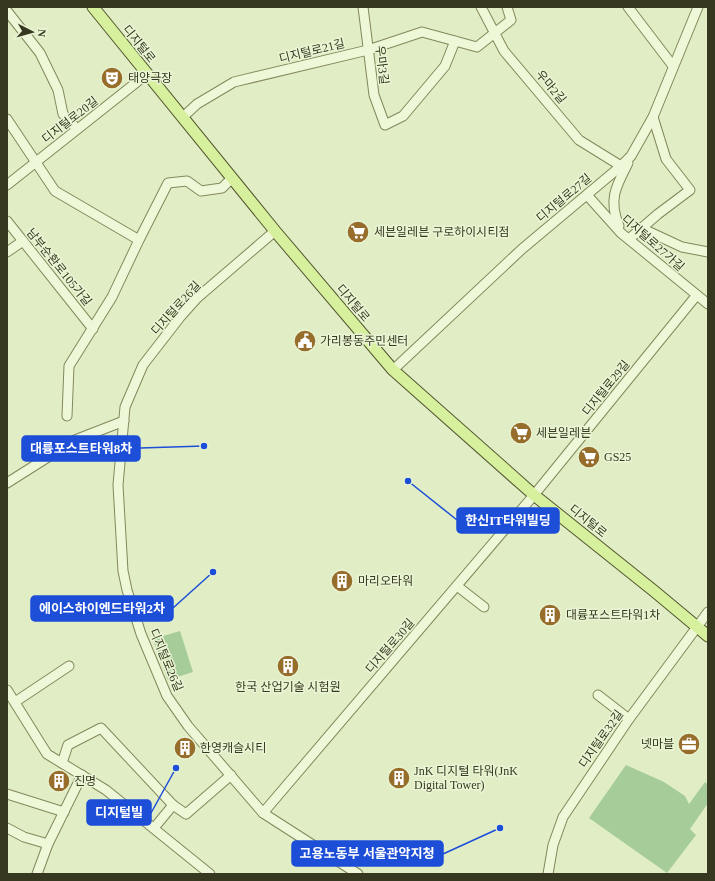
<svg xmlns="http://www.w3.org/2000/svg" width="715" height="881" font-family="'Times New Roman','Noto Sans KR',serif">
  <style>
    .green { fill: #a6cc99 }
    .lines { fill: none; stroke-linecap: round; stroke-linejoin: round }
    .minor-casing { stroke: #82885b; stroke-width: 11 }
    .major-casing { stroke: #53562f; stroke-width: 13 }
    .minor { stroke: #eef8d8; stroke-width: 9 }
    .major { stroke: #d7f09e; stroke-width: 11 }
    .labels { text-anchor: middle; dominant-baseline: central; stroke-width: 3; stroke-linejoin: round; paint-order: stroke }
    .street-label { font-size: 12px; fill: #36391f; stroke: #eaf5d5 }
    .poi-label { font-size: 12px; fill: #36391f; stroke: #eaf5d5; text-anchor: start }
    .leader { fill: none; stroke: #1d4ed8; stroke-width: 1.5 }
    .callout-dot { fill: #1d4ed8; stroke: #eaf5d5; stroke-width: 1.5 }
    .callout { fill: #1d4ed8; stroke: #1d4ed8; stroke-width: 1.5 }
    .callout-label { font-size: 13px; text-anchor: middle; font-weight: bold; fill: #fff }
  </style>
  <rect width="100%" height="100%" fill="#e1eec5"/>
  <g class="green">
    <path d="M180,631L193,672L168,680L153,639Z"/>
    <path d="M626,765L664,782L685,796L689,804L705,782L708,785V803L690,829L696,835L667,873L589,818Z"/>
  </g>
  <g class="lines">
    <g class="minor-casing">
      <g id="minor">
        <path d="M363,7L374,95L385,125L403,116L445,66L455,41"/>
        <path d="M481,7L504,51L579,140L621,166"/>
        <path d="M628,7L673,66"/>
        <path d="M7,11L40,53L58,90L63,114L77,129"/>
        <path d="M183,117L197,104L234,82L368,50L422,32L477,47L511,20L507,7"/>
        <path d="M7,119L55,191L139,240"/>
        <path d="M7,185L147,74"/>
        <path d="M587,195L621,233L708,304"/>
        <path d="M7,221L93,329"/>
        <path d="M619,226C608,200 616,186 628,163"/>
        <path d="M641,228L682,247L708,252"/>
        <path d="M275,231L197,298L181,316L143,365L125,407L118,485L123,571L127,590L141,634L167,696L188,726L263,813L358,874"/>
        <path d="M629,239L658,214L690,190L666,159L653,117"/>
        <path d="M7,252L23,241"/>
        <path d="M393,370L522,249L621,166L631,156L653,117L698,7"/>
        <path d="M67,416L69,366L112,297L139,240L168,183L187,181L201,191L222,188L232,178"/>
        <path d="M7,483L75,440L124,421"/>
        <path d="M457,586L484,607"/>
        <path d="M7,690L47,754L106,790L210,874"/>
        <path d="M598,695L629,719"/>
        <path d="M15,702L69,666"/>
        <path d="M62,763L68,745L101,728L173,805"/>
        <path d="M7,794L64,812"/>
        <path d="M263,813L534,495L696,296"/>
        <path d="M7,828L24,837L48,844"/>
        <path d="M154,828L173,805L186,814L231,775"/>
        <path d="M37,874L48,844L82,775"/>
        <path d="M548,874L553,845L563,817L629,719L708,612"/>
      </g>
    </g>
    <g class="major-casing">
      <path id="major" d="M93,7L275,231L393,370L534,495L654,591L708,636"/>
    </g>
    <use href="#minor" class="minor"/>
    <use href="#major" class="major"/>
  </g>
  <defs>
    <g id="theatre-disc" transform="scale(1.15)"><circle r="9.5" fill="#976d2c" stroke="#eaf5d5"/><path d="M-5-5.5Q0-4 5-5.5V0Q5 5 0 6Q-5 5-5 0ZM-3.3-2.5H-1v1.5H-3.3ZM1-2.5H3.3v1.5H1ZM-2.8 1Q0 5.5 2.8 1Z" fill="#fff"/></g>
    <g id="supermarket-disc" transform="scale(1.15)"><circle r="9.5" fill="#976d2c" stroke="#eaf5d5"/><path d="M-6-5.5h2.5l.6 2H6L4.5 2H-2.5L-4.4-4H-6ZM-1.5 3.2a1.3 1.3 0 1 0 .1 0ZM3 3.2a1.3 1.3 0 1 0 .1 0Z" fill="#fff"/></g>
    <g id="civic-disc" transform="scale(1.15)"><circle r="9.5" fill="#976d2c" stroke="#eaf5d5"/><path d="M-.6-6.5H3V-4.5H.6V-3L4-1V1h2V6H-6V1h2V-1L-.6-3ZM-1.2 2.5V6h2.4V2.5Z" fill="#fff"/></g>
    <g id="building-disc" transform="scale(1.15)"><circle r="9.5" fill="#976d2c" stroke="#eaf5d5"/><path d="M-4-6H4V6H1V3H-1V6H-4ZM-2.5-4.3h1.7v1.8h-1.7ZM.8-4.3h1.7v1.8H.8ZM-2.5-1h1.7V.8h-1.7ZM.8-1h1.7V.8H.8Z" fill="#fff"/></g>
    <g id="office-disc" transform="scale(1.15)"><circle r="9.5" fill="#976d2c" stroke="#eaf5d5"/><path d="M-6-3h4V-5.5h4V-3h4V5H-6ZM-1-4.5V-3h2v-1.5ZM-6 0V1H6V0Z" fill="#fff"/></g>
  </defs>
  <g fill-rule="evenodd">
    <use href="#theatre-disc" x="112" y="78"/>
    <use href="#supermarket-disc" x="358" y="232"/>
    <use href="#civic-disc" x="305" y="341"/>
    <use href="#supermarket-disc" x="521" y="433"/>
    <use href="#supermarket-disc" x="589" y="457"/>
    <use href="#building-disc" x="342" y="581"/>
    <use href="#building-disc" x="550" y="615"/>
    <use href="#building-disc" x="288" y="666"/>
    <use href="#office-disc" x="689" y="744"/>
    <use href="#building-disc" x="185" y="748"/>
    <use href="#building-disc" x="399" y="778"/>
    <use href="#building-disc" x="59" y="781"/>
  </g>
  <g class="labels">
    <g class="street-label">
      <text transform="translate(139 44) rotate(51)">디지털로</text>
      <text transform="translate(312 51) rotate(-14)">디지털로21길</text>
      <text transform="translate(382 65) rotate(83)">우마3길</text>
      <text transform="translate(551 87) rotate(50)">우마2길</text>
      <text transform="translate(70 120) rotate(-38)">디지털로20길</text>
      <text transform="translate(564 198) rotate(-40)">디지털로27길</text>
      <text transform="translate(653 243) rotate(41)">디지털로27가길</text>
      <text transform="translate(59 267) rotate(51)">남부순환로105가길</text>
      <text transform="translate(353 303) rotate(50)">디지털로</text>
      <text transform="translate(176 308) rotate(-48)">디지털로26길</text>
      <text transform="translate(606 388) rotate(-51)">디지털로29길</text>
      <text transform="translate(588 521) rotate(39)">디지털로</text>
      <text transform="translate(390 646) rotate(-49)">디지털로30길</text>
      <text transform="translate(166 660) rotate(67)">디지털로26길</text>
      <text transform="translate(601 739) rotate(-55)">디지털로32길</text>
    </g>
    <g class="poi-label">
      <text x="128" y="78">태양극장</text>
      <text x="374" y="232">세븐일레븐 구로하이시티점</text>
      <text x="320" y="341">가리봉동주민센터</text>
      <text x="536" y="433">세븐일레븐</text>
      <text x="604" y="457">GS25</text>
      <text x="358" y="581">마리오타워</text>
      <text x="566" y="615">대륭포스트타워1차</text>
      <text x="288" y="687" text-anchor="middle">한국 산업기술 시험원</text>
      <text x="674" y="744" text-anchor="end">넷마블</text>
      <text x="200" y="748">한영캐슬시티</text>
      <text x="414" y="771">JnK 디지털 타워(JnK<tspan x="414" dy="14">Digital Tower)</tspan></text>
      <text x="74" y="781">진명</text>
    </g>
  </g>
  <path class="leader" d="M204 446L140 448M408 481L457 520M213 572L173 608M176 768L151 813M500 828L443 854"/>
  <g class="callout-dot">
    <circle cx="204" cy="446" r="4"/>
    <circle cx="408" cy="481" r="4"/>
    <circle cx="213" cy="572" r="4"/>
    <circle cx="176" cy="768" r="4"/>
    <circle cx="500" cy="828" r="4"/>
  </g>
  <g class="callout">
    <rect x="22" y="436" width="118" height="25" rx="4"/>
    <rect x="457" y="508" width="102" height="25" rx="4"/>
    <rect x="31" y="596" width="142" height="25" rx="4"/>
    <rect x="87" y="800" width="64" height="25" rx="4"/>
    <rect x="292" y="841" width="151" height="25" rx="4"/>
  </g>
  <g class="callout-label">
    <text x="81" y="453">대륭포스트타워8차</text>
    <text x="508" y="525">한신IT타워빌딩</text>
    <text x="102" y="613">에이스하이엔드타워2차</text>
    <text x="119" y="817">디지털빌</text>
    <text x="367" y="858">고용노동부 서울관악지청</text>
  </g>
  <rect width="715" height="881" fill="none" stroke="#36391f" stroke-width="16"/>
  <g transform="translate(32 32) rotate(96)" stroke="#eaf5d5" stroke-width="3" paint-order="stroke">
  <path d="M0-3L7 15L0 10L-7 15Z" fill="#36391f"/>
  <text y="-6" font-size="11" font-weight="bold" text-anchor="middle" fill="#36391f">N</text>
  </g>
</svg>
